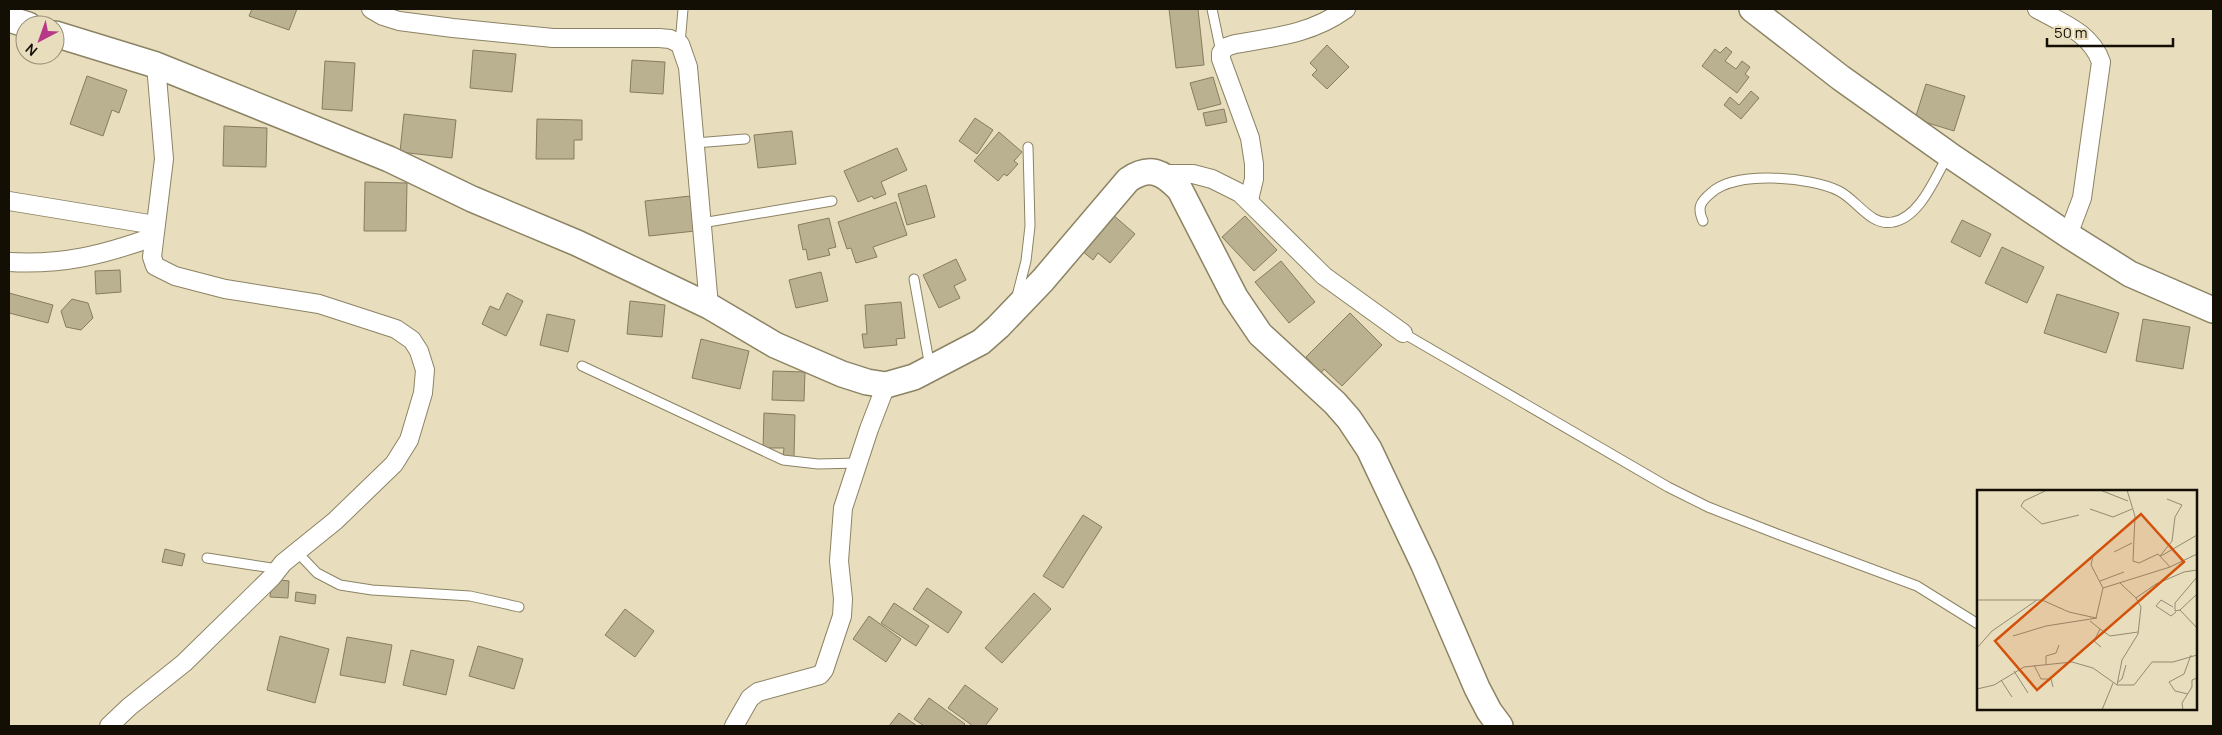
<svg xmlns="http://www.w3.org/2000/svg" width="2222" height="735" font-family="Manrope,sans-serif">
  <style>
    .building { fill: #bab191; stroke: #857d5e }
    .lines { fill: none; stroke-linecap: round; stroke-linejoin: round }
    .lane-casing { stroke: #8c8364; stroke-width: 11 }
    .street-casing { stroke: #8c8364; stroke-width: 20 }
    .secondary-casing { stroke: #8c8364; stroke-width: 28 }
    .lane { stroke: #fff; stroke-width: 9 }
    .street { stroke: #fff; stroke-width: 18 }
    .secondary { stroke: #fff; stroke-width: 25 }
    .inset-road { fill: none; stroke: #938b73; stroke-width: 1 }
    .view { fill: #d3520b; fill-opacity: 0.15; stroke: #d3520b; stroke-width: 2.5 }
    .inset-edge { fill: none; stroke: #130f04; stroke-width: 2.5 }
  </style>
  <rect width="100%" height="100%" fill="#e8debd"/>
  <g class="building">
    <path d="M252,9H297L289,30L249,16Z"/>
    <path d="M1169,9H1198L1204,65L1176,68Z"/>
    <path d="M1327,45L1349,67L1327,89L1312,75L1317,70L1310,63Z"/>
    <path d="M1726,47L1732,52L1725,61L1736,69L1742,61L1750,67L1745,74L1749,77L1737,93L1702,66L1715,49L1720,53Z"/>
    <path d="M473,50L516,54L512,92L470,88Z"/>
    <path d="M632,60L665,62L663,94L630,92Z"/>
    <path d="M325,61L355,63L352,111L322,109Z"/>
    <path d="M87,76L127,90L119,113L112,110L103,136L70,124Z"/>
    <path d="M1213,77L1221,104L1198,110L1190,83Z"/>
    <path d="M1926,84L1965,96L1954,131L1915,119Z"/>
    <path d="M1751,91L1759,98L1741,119L1724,105L1730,97L1739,105Z"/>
    <path d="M1224,109L1227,122L1206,126L1203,113Z"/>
    <path d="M404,114L456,120L452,158L400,152Z"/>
    <path d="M975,118L993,130L977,154L959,141Z"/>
    <path d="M537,119L582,120V140H574V159H536Z"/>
    <path d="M224,126L267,128L266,167L223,166Z"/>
    <path d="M792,131L796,164L758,168L754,135Z"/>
    <path d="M999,132L1022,152L1014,161L1018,164L1007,176L1004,174L998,181L974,161Z"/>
    <path d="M897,148L907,170L881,182L886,194L874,199L872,196L858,202L844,171Z"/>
    <path d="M365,182L407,183L406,231H364Z"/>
    <path d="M926,185L935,217L907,225L898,194Z"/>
    <path d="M690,196L695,231L649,236L645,201Z"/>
    <path d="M896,202L907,235L873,247L877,257L856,263L851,248L847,249L838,222Z"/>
    <path d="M1112,214L1135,234L1110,263L1098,253L1093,260L1081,250Z"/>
    <path d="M1245,216L1277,250L1254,271L1222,237Z"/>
    <path d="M829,218L836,247L828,249L830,255L808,260L806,249L803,250L798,225Z"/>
    <path d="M1962,220L1991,234L1980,257L1951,242Z"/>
    <path d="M2002,247L2044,267L2027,303L1985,283Z"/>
    <path d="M956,259L966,280L954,286L960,298L939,308L923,275Z"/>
    <path d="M1281,261L1315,302L1289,323L1255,282Z"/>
    <path d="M120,270L121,292L96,294L95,271Z"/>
    <path d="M821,272L828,301L796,308L789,280Z"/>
    <path d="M9,293L53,305L48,323L9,313Z"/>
    <path d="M507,293L523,301L506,336L482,324L490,306L499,310Z"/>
    <path d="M2057,294L2119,313L2106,353L2044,333Z"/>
    <path d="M72,299L88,303L93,318L81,330L66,327L61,311Z"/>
    <path d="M630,301L665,305L662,337L627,334Z"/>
    <path d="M901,302L905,338L896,339L897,345L864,348L862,334H867L865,305Z"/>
    <path d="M1350,313L1382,345L1342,386L1324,369L1321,373L1306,357Z"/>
    <path d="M547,314L575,320L568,352L540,345Z"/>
    <path d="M2143,319L2190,327L2183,369L2136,361Z"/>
    <path d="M701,339L749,351L740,389L692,378Z"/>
    <path d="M773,371L805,372L804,401L772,400Z"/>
    <path d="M764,413L795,415L794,457L783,456L784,448H763Z"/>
    <path d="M1083,515L1102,527L1063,588L1043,576Z"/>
    <path d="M165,549L185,554L182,566L162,562Z"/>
    <path d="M272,579L289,581L288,598L270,597Z"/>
    <path d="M927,588L962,612L948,633L913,609Z"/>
    <path d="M296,592L316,595L315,604L295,601Z"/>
    <path d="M1034,593L1051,609L1002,663L985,648Z"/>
    <path d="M894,603L929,626L916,646L881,623Z"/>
    <path d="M625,609L654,631L635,657L605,635Z"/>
    <path d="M869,616L901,639L886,662L853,639Z"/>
    <path d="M280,636L329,649L315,703L267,690Z"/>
    <path d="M347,637L392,645L385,683L340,675Z"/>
    <path d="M478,646L523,659L514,689L469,676Z"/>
    <path d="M411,650L454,660L446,695L403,685Z"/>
    <path d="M965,685L998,709L985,726H973L948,708Z"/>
    <path d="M929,698L965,724L963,726H924L914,719Z"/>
    <path d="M899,713L917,726H889Z"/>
  </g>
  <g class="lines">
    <g class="lane-casing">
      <g id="lane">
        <path d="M1212,9L1221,52"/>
        <path d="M680,44L683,9"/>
        <path d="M695,143L745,139"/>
        <path d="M1703,221C1697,208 1700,202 1711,193C1735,170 1811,177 1839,191C1857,200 1871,227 1893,222C1920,217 1935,178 1947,157"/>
        <path d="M702,223L832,201"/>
        <path d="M914,279L930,367"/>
        <path d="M1017,296L1026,261L1030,226L1028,147"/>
        <path d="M1403,333L1668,487L1708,507L1780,535L1917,586L1978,624"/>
        <path d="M582,366L783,460L818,464L858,463"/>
        <path d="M297,552L317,573L340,585L372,590L470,596L519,607"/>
        <path d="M207,558L278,569"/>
      </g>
    </g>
    <g class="street-casing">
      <g id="street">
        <path d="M371,9L383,16L399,21L453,28L553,38H659L670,39L680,44L688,67L709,306"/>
        <path d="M2037,9C2062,23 2091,33 2101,62L2082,198L2068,235"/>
        <path d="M1159,174H1193L1212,179L1240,193L1324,276L1403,333"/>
        <path d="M1249,200L1254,179V164L1250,138L1221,59V53L1226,47L1235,44C1276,37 1311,34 1346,9"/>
        <path d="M9,201L155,225"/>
        <path d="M9,262C63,265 103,255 153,237"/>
        <path d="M109,726L129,707L184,663L272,577L283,563L335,521L394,464L409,440L423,393L425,370L419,351L412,340L396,329L319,304L225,289L175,276L155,266L152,257L164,159L156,65"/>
        <path d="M734,726L750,698L758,692L820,675L824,670L842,616L843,599L839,561L843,508L869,429L886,385"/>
      </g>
    </g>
    <g class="secondary-casing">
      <g id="secondary">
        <path d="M1752,9L1841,78L1948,154L2068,235L2130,274L2213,310"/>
        <path d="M9,19L28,25"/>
        <path d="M55,34L156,65L389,159L472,199L577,243L709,306L775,345L842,374L867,382L886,385L914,377L981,342L998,327L1043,280L1128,180C1150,165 1163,172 1180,190L1235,297L1260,334L1335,403L1349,419L1369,449L1424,565L1477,688L1489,711L1500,726"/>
      </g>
    </g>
    <use href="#lane" class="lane"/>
    <use href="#street" class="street"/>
    <use href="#secondary" class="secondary"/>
  </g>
  <g transform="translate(1977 490)">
    <rect width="220" height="220" fill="#e8debd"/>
    <path class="inset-road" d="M70,0L47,11L44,16L65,34L102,25M123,0L151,11M150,0L158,26L156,71L162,73L181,64L193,77M113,19L136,27L155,19M137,62L155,53M116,66L114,75L126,98M183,66L195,51L198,27L205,15L190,9M184,66L220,45M220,87L198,113V121L203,120L220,104M123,91L147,82M143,93L159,108L179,94L207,82L220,80M0,110H65L92,122L119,128L126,98L193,77L220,64M196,117L184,110L179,116L194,126L199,122M203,120L220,138M113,131L123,139L117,151L124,157M123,139L133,146L161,142M36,146L69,136L120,128M0,158L15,141L60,110M69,174V166L79,163L82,155M57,175L64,189H74L76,197M37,181L51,203M24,190L35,207M140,193L145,189L149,175M140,195L145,170L161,144L164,117L159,108M0,199L17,195L47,177L95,172L116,178L140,195H157L175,172H196L220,165M211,204L198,201L192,192L207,184L214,165M125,220L136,193M206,220L205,213L215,197V190L220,188"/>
    <path class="view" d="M164,24L207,72L60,200L18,151Z"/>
    <rect width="220" height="220" class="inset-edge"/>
  </g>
  <rect width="2222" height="735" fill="none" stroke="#130f04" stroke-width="20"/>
  <g transform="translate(40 40) rotate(221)"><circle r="24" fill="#e8debd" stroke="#938b73"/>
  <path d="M0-4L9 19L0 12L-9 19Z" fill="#b63988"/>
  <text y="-8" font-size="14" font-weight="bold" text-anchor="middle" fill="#130f04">N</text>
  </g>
  <path d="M2047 38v8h126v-8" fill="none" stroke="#130f04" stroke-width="2.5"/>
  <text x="2054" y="38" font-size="15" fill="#130f04" stroke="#e8debd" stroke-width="4" paint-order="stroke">50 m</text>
</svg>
